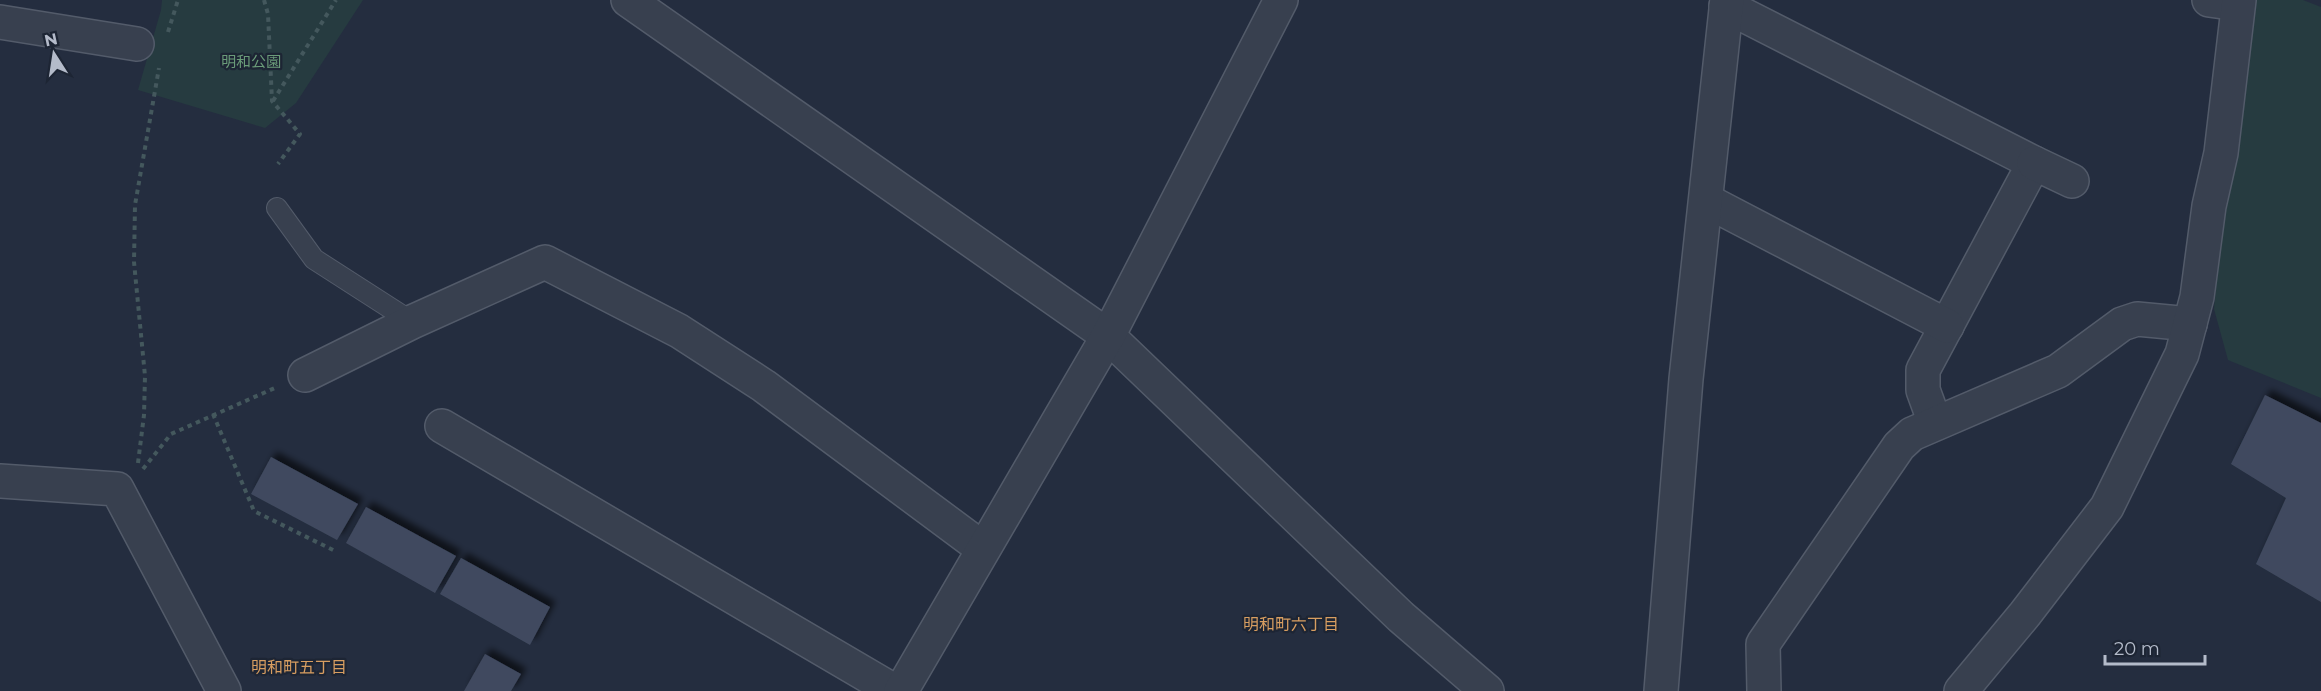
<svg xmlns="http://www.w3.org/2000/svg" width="2321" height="691" font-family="Montserrat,'Noto Sans JP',sans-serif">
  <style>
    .green { fill: #263b40 }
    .building { fill: #404a5f; filter: url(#shadow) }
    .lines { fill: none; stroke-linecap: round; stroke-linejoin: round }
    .service-casing { stroke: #535b6a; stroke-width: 22 }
    .minor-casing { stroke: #535b6a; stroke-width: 36 }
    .tertiary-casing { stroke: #535b6a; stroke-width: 36 }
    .path { stroke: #44585d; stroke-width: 4; stroke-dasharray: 4.5 4.5; stroke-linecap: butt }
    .service { stroke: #38404f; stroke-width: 20 }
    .minor { stroke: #38404f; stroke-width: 33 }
    .tertiary { stroke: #38404f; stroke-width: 33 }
    .labels { text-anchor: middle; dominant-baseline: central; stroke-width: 4.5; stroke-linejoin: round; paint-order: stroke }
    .park-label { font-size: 15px; fill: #6a9b79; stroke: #1d2534 }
    .neighbourhood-label { font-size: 16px; fill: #d89e61; stroke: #1d2534 }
  </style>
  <defs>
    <filter id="shadow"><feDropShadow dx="5.5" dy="-5.5" stdDeviation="3" flood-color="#0009"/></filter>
  </defs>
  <rect width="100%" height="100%" fill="#242d3f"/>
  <g class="green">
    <path d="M162,0H363L296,103L265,128L138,90L161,10Z"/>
    <path d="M2246,0H2303L2321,7V398L2228,360L2214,309L2223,208Z"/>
  </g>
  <g class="building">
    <path d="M2265,395L2321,423V602L2256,564L2286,498L2231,464Z"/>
    <path d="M271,457L358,504L337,540L251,494Z"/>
    <path d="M366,507L456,556L435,593L346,543Z"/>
    <path d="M461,558L550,607L530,645L440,594Z"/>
    <path d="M485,654L521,674L511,691H464Z"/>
  </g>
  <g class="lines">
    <g class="service-casing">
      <path id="service" d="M277,208L314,259L412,322"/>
    </g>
    <g class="minor-casing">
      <g id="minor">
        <path d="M628,0L1108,336L1401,617L1487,691"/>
        <path d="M2209,0L2238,4"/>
        <path d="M1726,6L2034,163L1923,370V390L1935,423"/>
        <path d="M0,22L137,44"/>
        <path d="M2034,163L2072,181"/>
        <path d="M1707,201L1947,326"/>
        <path d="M305,375L412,322L545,262L679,331L764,386L982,548"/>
        <path d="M442,426L894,691"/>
        <path d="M0,481L117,489L224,691"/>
        <path d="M1661,691L1686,379L1727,0"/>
        <path d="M1764,691L1763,644L1899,446L1912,434L2058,371L2122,324L2137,319L2190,324"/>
        <path d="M1961,691L2025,614L2107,507L2182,354L2197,297L2209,206L2221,153L2239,0"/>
      </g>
    </g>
    <g class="tertiary-casing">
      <path id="tertiary" d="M901,691L1108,336L1281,0"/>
    </g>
    <g class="path">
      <path d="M264,0L268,14L272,101L300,134L278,164"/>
      <path d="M168,32L178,0"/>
      <path d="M273,101L336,0"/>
      <path d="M213,414L254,511L337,552"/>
      <path d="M138,463L144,415L145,376L134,262L135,205L159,68"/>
      <path d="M143,469L171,434L277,387"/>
    </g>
    <use href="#service" class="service"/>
    <use href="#minor" class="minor"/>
    <use href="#tertiary" class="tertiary"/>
  </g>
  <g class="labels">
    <g class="park-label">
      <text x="251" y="61">明和公園</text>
    </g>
    <g class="neighbourhood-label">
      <text x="1291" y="624">明和町六丁目</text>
      <text x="299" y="667">明和町五丁目</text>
    </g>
  </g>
  <g transform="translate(54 54) rotate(348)" stroke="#1d2534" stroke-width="4.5" paint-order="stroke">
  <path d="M0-4.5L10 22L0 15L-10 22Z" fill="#b4bbca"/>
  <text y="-9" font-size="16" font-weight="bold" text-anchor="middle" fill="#b4bbca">N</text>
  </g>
  <path d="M2105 655v9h100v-9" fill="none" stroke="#b4bbca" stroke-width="3"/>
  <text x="2114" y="655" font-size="18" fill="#b4bbca" stroke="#1d2534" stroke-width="4.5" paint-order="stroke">20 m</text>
</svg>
